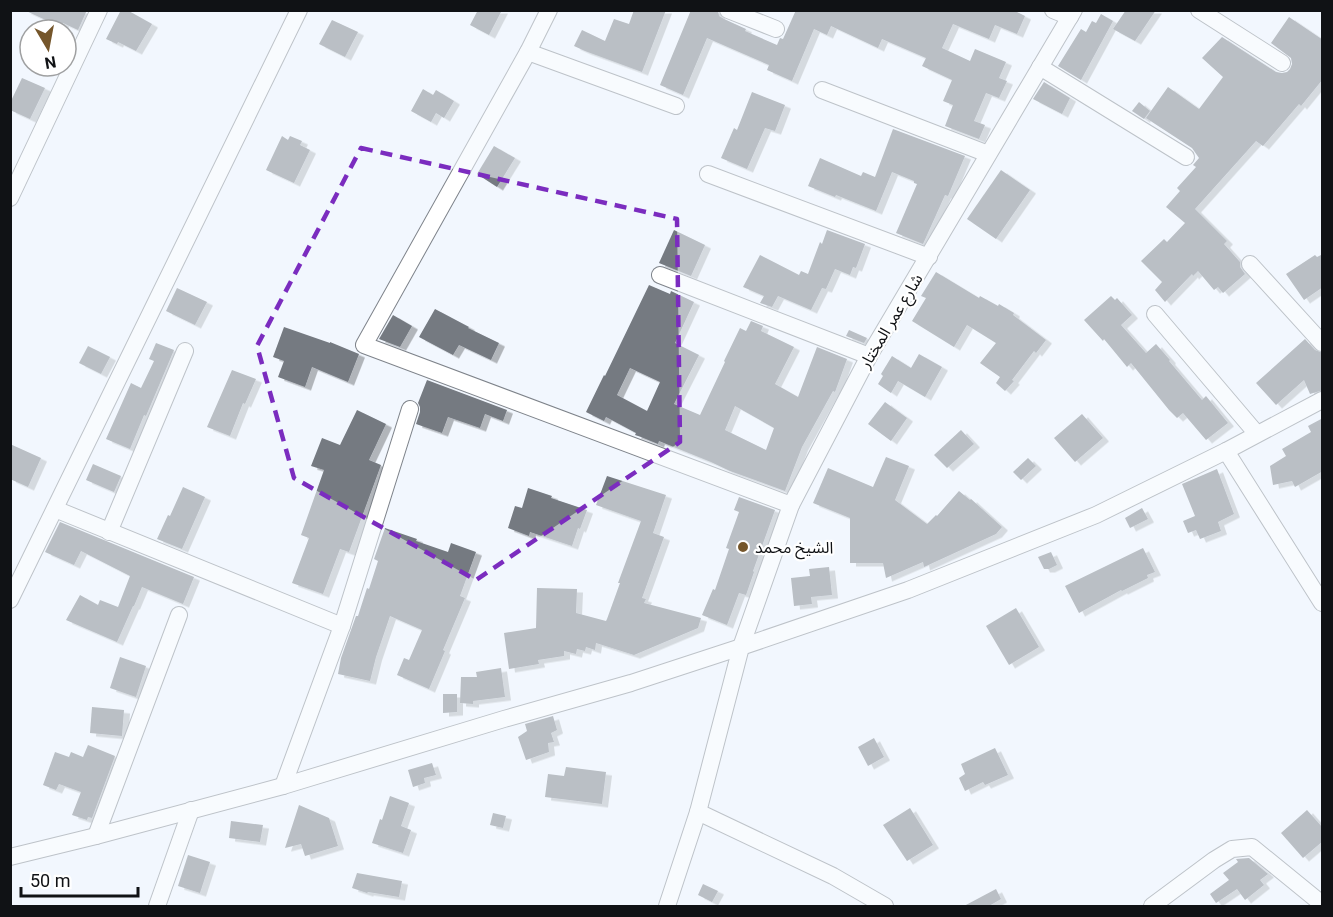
<svg xmlns="http://www.w3.org/2000/svg" width="1333" height="917" font-family="Roboto,'Noto Sans Arabic',sans-serif">
  <style>
    .building { fill: #757a81; fill-rule: evenodd; filter: url(#shadow) }
    .lines { fill: none; stroke-linecap: round; stroke-linejoin: round }
    .minor-casing { stroke: #7e838a; stroke-width: 18 }
    .minor { stroke: #fff; stroke-width: 16 }
    .marked { fill: none; stroke: #7b2cbf; stroke-width: 4.5; stroke-dasharray: 12 8; stroke-linejoin: round }
    .poi-dot { fill: #75562b; stroke: #fff; stroke-width: 2 }
    .labels { text-anchor: middle; dominant-baseline: central; stroke-width: 4.5; stroke-linejoin: round; paint-order: stroke }
    .street-label { font-size: 16px; fill: #101215; stroke: #fff }
    .poi-label { font-size: 16px; fill: #101215; stroke: #fff; text-anchor: start }
  </style>
  <defs>
    <filter id="shadow"><feDropShadow dx="6" dy="3.5" stdDeviation="0" flood-color="#0004"/></filter>
  </defs>
  <rect width="100%" height="100%" fill="#f2f7fe"/>
  <g class="building">
    <path d="M24,10H87L78,30L63,23L61,27Z"/>
    <path d="M121,10H127L152,24L136,51L118,42L117,44L106,39Z"/>
    <path d="M478,10H502L489,35L470,25Z"/>
    <path d="M634,10H666L642,72L585,51L574,46L582,30L605,41L614,19L629,24Z"/>
    <path d="M691,10H718L719,16L724,19L746,29L745,31L777,45L780,38L783,39L796,10H1013L1025,16L1017,34L995,25L989,39L953,24L942,48L970,61L975,49L1006,62L999,78L1007,81L999,98L986,93L974,121L985,125L979,139L945,126L953,105L943,101L952,80L922,66L926,58L882,39L878,48L831,26L827,35L814,29L792,81L767,70L769,65L707,38L683,95L660,85Z"/>
    <path d="M1126,10H1156L1135,41L1113,29Z"/>
    <path d="M1101,14L1113,21L1081,80L1058,66L1081,29L1086,32L1092,21L1096,23Z"/>
    <path d="M1289,17L1323,40V79L1301,106L1299,104L1263,146L1256,141L1195,209L1227,241L1224,244L1240,262V267L1245,274L1223,293L1218,287L1214,290L1198,271L1193,276L1192,274L1165,302L1155,290L1162,282L1141,261L1164,239L1167,242L1185,223L1166,207L1180,191L1177,188L1196,167L1193,165L1199,158L1192,148L1146,118L1168,87L1199,109L1223,77L1202,58L1222,37L1276,72L1282,73L1287,72L1290,69L1292,64L1291,58L1271,43Z"/>
    <path d="M332,20L358,32L345,57L319,44Z"/>
    <path d="M22,78L45,88L30,119L10,110V103Z"/>
    <path d="M1044,82L1070,98L1062,114L1033,99Z"/>
    <path d="M423,89L433,95L436,90L454,101L444,118L436,113L431,122L411,111Z"/>
    <path d="M752,92L785,105L775,131L765,128L747,169L721,158L734,128L737,130Z"/>
    <path d="M1139,102L1150,111L1144,119L1132,111Z"/>
    <path d="M893,129L965,156L948,196L945,195L923,244L896,233L917,184L914,183V181L892,172L876,211L836,195L835,197L808,186L820,158L861,176L863,172L875,177Z"/>
    <path d="M282,136L288,140L290,136L302,141L300,145L310,150L294,183L266,170Z"/>
    <path d="M494,146L515,158L497,187L477,174Z"/>
    <path d="M1001,170L1030,190L996,239L967,219Z"/>
    <path d="M674,230L705,245L691,276L659,263Z"/>
    <path d="M827,230L865,244L856,268L853,267L850,275L835,269L826,289L822,288L811,310L778,296L772,307L760,303L764,296L743,287L760,255L799,275L801,271L808,274L820,242L822,244Z"/>
    <path d="M1323,254V287L1304,300L1286,274L1315,255L1317,257Z"/>
    <path d="M936,272L979,298L980,296L998,306L999,304L1014,313L1013,315L1046,340L1036,353L1034,351L1012,380L1014,381L1005,391L996,383L1000,377L980,363L996,343L967,325L954,347L912,321L926,298L921,296Z"/>
    <path d="M649,285L670,294L671,291L694,302L675,343L699,355L674,404L700,415L725,362L724,361L740,328L746,331L751,321L763,326L761,331L794,347L775,384L798,397L817,347L847,359L835,392L833,391L802,447L785,491L730,471L711,462L659,441L658,444L641,437L635,435L636,433L606,417L604,421L586,412L604,375L605,376ZM630,368L660,382L647,411L617,395ZM735,406L774,428L766,450L725,430Z"/>
    <path d="M177,288L207,302L195,325L166,311Z"/>
    <path d="M1111,296L1115,300L1117,298L1132,315L1121,325L1146,353L1156,344L1170,360L1169,361L1202,400L1206,396L1228,423L1206,440L1183,413L1177,418L1169,410L1131,363L1127,367L1104,339L1103,341L1084,320Z"/>
    <path d="M435,309L469,327L468,328L499,343L491,360L459,345L453,355L419,337Z"/>
    <path d="M393,315L412,326L400,347L379,339Z"/>
    <path d="M284,327L330,343V342L359,354L348,382L312,367L305,387L278,377L284,361L273,357Z"/>
    <path d="M849,330L867,338L864,343L846,336Z"/>
    <path d="M1305,339L1315,350L1323,353V390L1310,394L1304,380L1276,405L1256,383Z"/>
    <path d="M156,343L174,350L146,416L144,415L130,449L106,439L131,383L141,388L154,361L149,359Z"/>
    <path d="M88,346L110,357L101,374L79,363Z"/>
    <path d="M919,354L942,367L925,397L898,381L891,393L878,384L883,376L881,374L892,356L911,368Z"/>
    <path d="M232,370L256,379L245,404L243,403L230,436L207,427Z"/>
    <path d="M427,380L507,410L503,421L485,414L480,428L448,417L442,433L416,424L420,412V407L418,403Z"/>
    <path d="M885,402L907,418L891,441L868,424Z"/>
    <path d="M357,410L386,424L369,460L381,465L349,552L340,549L323,594L292,583L309,538L301,535L324,470L311,466L322,438L340,445Z"/>
    <path d="M1082,414L1103,438L1075,462L1054,438Z"/>
    <path d="M1323,418V471L1295,487L1292,481L1273,485L1270,466L1286,456L1282,449L1311,432L1308,426Z"/>
    <path d="M961,430L974,444L947,468L934,455Z"/>
    <path d="M10,444L41,458L28,487L10,479Z"/>
    <path d="M886,457L909,466L895,500L927,524L936,515L937,516L959,491L970,500L971,499L1002,527L996,534L924,567L923,562L886,578L883,563H850V518L813,503L828,468L873,487Z"/>
    <path d="M1028,458L1036,466L1021,480L1013,472Z"/>
    <path d="M93,464L121,476L114,492L86,480Z"/>
    <path d="M1217,469L1234,514L1218,522L1221,531L1200,539L1196,530L1188,533L1183,521L1195,516L1182,484Z"/>
    <path d="M607,476L666,495L653,533L664,537L642,598L646,599L644,603L701,618L698,628L634,655L596,643L595,650L586,647L585,651L577,649L576,654L564,651V656L538,660L539,664L509,669L504,633L536,628L537,588L577,589L576,613L606,621L607,619L620,583H618L641,521L596,505Z"/>
    <path d="M183,487L205,497L182,549L157,539L168,515L170,516Z"/>
    <path d="M528,488L552,496L551,498L587,510L580,529L578,528L572,546L530,532L529,536L508,528L515,506L522,508Z"/>
    <path d="M739,497L775,510L753,571L754,572L746,595L739,593L727,625L702,615L713,589L715,590L729,549L726,548L739,512L734,510Z"/>
    <path d="M1142,508L1148,519L1130,528L1125,518Z"/>
    <path d="M60,522L194,577L183,604L142,587L134,606H133L117,642L66,620L80,595L98,605L100,600L118,607L130,576L81,551L74,565L45,552Z"/>
    <path d="M385,528L417,539L416,541L448,552L451,543L476,552L460,596L465,598L443,650L445,651L429,689L397,675L404,658L409,660L422,630L390,616L376,657L370,681L338,674L341,658L356,616H358L367,588L369,589L378,561L374,559Z"/>
    <path d="M1143,548L1155,572L1147,575L1148,578L1122,591L1121,590L1079,613L1065,586Z"/>
    <path d="M1051,552L1057,565L1049,569H1044L1038,557Z"/>
    <path d="M829,567L832,595L811,597L812,604L794,606L791,578L810,576L809,569Z"/>
    <path d="M1016,608L1039,647L1009,665L986,626Z"/>
    <path d="M120,657L146,666L136,697L110,688Z"/>
    <path d="M501,668L505,697L473,701V704L460,703L461,677H477L476,672Z"/>
    <path d="M443,694H457V712L443,713Z"/>
    <path d="M92,707L124,710L122,736L90,733Z"/>
    <path d="M553,716L557,730L551,733L554,742L548,743L549,752L526,760L518,737L527,731L525,724Z"/>
    <path d="M874,738L884,757L868,766L858,747Z"/>
    <path d="M88,745L115,756L92,818L88,817L87,820L72,815L81,792L59,784L56,790L43,785L55,752L69,757L71,752L83,757Z"/>
    <path d="M995,748L1008,775L985,785L983,782L965,791L959,778L965,774L961,764Z"/>
    <path d="M432,763L436,775L424,778L425,783L413,787L408,770Z"/>
    <path d="M566,767L606,772L602,804L545,797L548,774L564,776Z"/>
    <path d="M390,796L409,803L401,826L411,830L403,853L372,843L380,819L382,820Z"/>
    <path d="M299,805L329,818L338,846L305,856L301,844L285,848Z"/>
    <path d="M910,808L933,845L907,861L883,825Z"/>
    <path d="M1307,810L1323,828V841L1303,858L1281,833Z"/>
    <path d="M493,813L506,816L503,828L490,825Z"/>
    <path d="M231,821L263,825L260,842L229,838Z"/>
    <path d="M188,855L210,862L200,893L178,886Z"/>
    <path d="M1249,858L1268,874L1260,880L1264,885L1245,900L1237,889L1216,903L1210,894L1229,880L1223,873L1238,862L1236,859Z"/>
    <path d="M357,873L402,881L399,897L368,892L367,893L352,888Z"/>
    <path d="M703,884L718,891L712,902L698,895Z"/>
    <path d="M996,889L1001,899L989,906H964Z"/>
  </g>
  <g class="lines">
    <g class="minor-casing">
      <g id="minor">
        <path d="M549,10L528,52L364,345L791,505"/>
        <path d="M728,10L776,29"/>
        <path d="M1053,10L1070,17"/>
        <path d="M1199,10L1282,63"/>
        <path d="M528,52L676,106"/>
        <path d="M1040,67L1186,157"/>
        <path d="M822,90L988,154"/>
        <path d="M708,174L929,257"/>
        <path d="M10,198L99,10"/>
        <path d="M1250,264L1322,343"/>
        <path d="M660,275L869,356"/>
        <path d="M1155,314L1257,434"/>
        <path d="M1226,451L1322,603"/>
        <path d="M55,509L342,626"/>
        <path d="M109,532L185,351"/>
        <path d="M10,600L299,10"/>
        <path d="M283,786L342,626L410,409"/>
        <path d="M698,812L833,876L885,906"/>
        <path d="M96,836L179,615"/>
        <path d="M10,857L96,836L283,786L504,719L631,683L741,647L908,590L1096,515L1226,451L1322,400"/>
        <path d="M157,906L191,810"/>
        <path d="M667,906L698,812L741,647L791,505L869,356L1074,10"/>
        <path d="M1152,906L1214,860L1232,849L1252,847L1322,904"/>
      </g>
    </g>
    <use href="#minor" class="minor"/>
  </g>
  <path d="M0 0H1333V917H0ZM361,148L677,219L680,442L476,580L294,478L257,346Z" fill="#f2f7fe" fill-opacity=".55" fill-rule="evenodd"/>
  <path class="marked" d="M361,148L677,219L680,442L476,580L294,478L257,346Z"/>
  <circle class="poi-dot" cx="743" cy="547" r="6"/>
  <g class="labels">
    <g class="street-label">
      <text transform="translate(891 321) rotate(-59)">شارع عمر المختار</text>
    </g>
    <g class="poi-label">
      <text x="755" y="547">الشيخ محمد</text>
    </g>
  </g>
  <rect width="1333" height="917" fill="none" stroke="#101215" stroke-width="24"/>
  <g transform="translate(48 48) rotate(170)"><circle r="28" fill="#ffffff" stroke="#9fa0a1" stroke-width="1.5"/>
  <path d="M0-4.5L10 22L0 15L-10 22Z" fill="#75562b"/>
  <text y="-9" font-size="16" font-weight="bold" text-anchor="middle" fill="#101215">N</text>
  </g>
  <path d="M21 887v9h117v-9" fill="none" stroke="#101215" stroke-width="3"/>
  <text x="30" y="887" font-size="18" fill="#101215" stroke="#ffffff" stroke-width="4.5" paint-order="stroke">50 m</text>
</svg>
